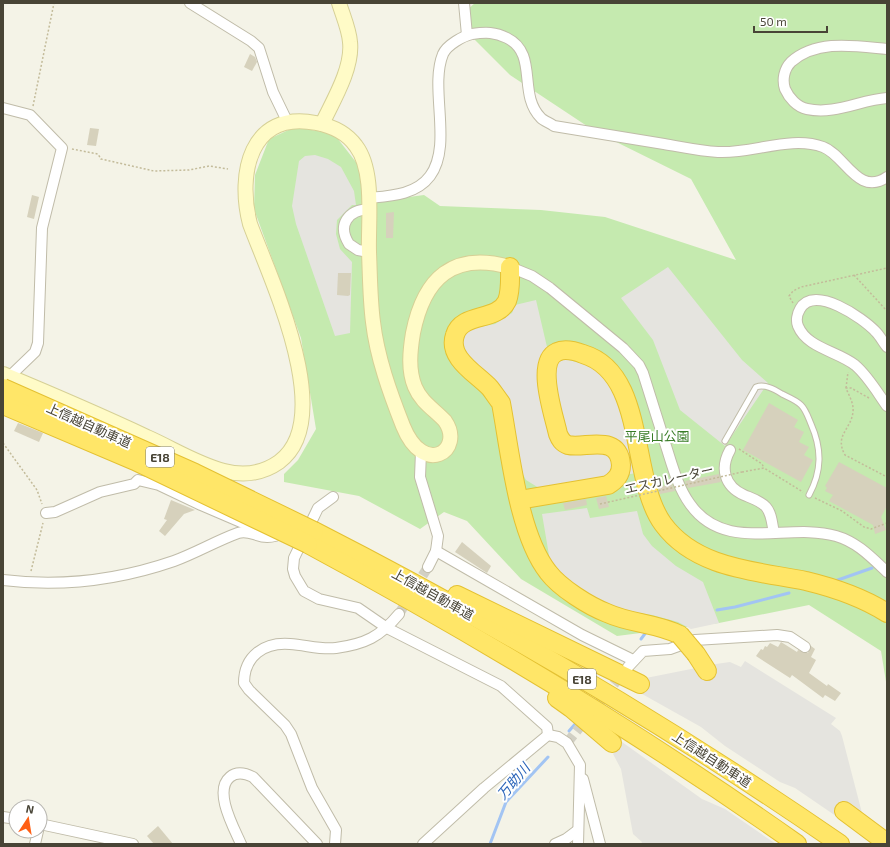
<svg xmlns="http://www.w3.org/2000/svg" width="890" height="847" font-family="'Exo 2','Noto Sans JP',sans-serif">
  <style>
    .green { fill: #c5eaaf }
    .parking { fill: #e5e4df }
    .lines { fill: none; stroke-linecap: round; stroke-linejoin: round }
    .stream { stroke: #a2c4f3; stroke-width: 3 }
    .building { fill: #d6d1bc }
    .street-tunnel { stroke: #d2d0c4; stroke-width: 10; stroke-dasharray: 10 5; stroke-linecap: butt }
    .lane-casing { stroke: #c0bca9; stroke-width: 7 }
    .street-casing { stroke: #c0bca9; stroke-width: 12 }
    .secondary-casing { stroke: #d6d096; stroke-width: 16 }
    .highway-casing { stroke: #e4c132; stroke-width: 20 }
    .path { stroke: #c3bb9a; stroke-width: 1.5; stroke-dasharray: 2 2; stroke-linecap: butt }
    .lane { stroke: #fff; stroke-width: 5 }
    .street { stroke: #fff; stroke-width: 10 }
    .secondary { stroke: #fffbc7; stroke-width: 14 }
    .highway { stroke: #ffe668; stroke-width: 18 }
    .highway-bridge-casing { stroke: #e4c132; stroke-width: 20; stroke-linecap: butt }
    .path-bridge { stroke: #c3bb9a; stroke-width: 1.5; stroke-dasharray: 2 2; stroke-linecap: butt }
    .highway-bridge { stroke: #ffe668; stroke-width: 18 }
    .labels { text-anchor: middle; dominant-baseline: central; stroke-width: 4; stroke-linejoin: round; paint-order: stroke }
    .shield { fill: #fff; stroke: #7f7c72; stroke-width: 1 }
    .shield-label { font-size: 12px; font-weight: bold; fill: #484436 }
    .street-label { font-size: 13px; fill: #484436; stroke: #fff }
    .park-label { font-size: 13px; fill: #387c26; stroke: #fff }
    .water-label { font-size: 14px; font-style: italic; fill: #2a64b9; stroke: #fff }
  </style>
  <rect width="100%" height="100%" fill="#f4f3e7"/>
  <path class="green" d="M475,3H887V688L881,651L809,605L719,623L617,636L521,579L467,521L444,512L420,529L359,496L284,482V474L298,460L316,429L301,338L254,209L255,175L269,139L295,127L334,134L359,166L364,203L424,195L440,206L541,210L605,217L736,260L691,179L596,132L510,75L473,38L467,10Z"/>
  <g class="parking">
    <path d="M315,155L328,159L341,167L354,191L356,205H352L337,220L336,234L340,249L352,262L350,333L335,336L296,224L292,206L299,161L305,156Z"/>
    <path d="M668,267L742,360L768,383L725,446L680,410L653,340L621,298Z"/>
    <path d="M536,300L547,347L562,358L587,365L603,375L615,394L637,473L539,488L526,480L519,467L506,398L462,350L463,338L466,332L473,328L495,324L512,313L515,305Z"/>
    <path d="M587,508L590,518L637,511L643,534L652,546L676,566L703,582L719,623L691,629L678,622L652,615L625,611L586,593L551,567L542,514Z"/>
    <path d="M745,661L836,718L831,724L840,731L842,736L862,813L852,827L795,788L780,782L725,746L701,727L635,690L641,679L716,664L730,662L741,667Z"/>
    <path d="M622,742L702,799L725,809L776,844H641L642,842L633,834L621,769L613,754Z"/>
  </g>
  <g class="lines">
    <g class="stream">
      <path d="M835,581L872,568"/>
      <path d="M717,610L735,607L789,593"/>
      <path d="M641,639L647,631"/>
      <path d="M569,731L576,723"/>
      <path d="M490,844L506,802L548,757"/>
    </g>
  </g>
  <g class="building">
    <path d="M250,54L255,57L257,62L252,71L244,67Z"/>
    <path d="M90,128L99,129L96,146L87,145Z"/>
    <path d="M32,195L39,197L34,219L27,217Z"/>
    <path d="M394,212L393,238H386V213Z"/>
    <path d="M338,273H351L350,295L348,296L337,295Z"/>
    <path d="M769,403L798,420L794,427L804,432L799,442L809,447L804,455L813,460L801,482L743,450Z"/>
    <path d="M18,423L43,433L39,442L14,431Z"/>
    <path d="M839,462L887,488V506L881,517L886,530L875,534L873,525L829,501L833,495L825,491L827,488L825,486Z"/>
    <path d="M719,474L721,482L688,488L685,481Z"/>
    <path d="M672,484L675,491L660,494L658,487Z"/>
    <path d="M606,496L609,507L599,509L596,498Z"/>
    <path d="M586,499L587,505L565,510L563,503Z"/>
    <path d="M171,500L195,510L184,514L165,536L159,531L167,520L164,519Z"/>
    <path d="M462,542L491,566L487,573L455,552Z"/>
    <path d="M781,642L797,652L798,650L808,653L811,646L815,649L811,657L816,660L809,673L827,686L828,684L841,693L835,701L825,695L823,698L792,675L790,678L756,656L761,649L763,650L765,646L767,647L770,643L778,647Z"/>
    <path d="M158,826L173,844H154L147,836Z"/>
  </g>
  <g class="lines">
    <g class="street-tunnel">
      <path d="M399,614L428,567"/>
      <path d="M567,743L623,673"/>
    </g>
    <g class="lane-casing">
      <path id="lane" d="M725,441L756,387C765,384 774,389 782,394C788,397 796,400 801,405C806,410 808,417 811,424C822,449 822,471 809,495"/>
    </g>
    <g class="street-casing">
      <g id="street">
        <path d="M190,3L251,41L259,48L273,92L287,121"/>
        <path d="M464,3L467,35"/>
        <path d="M887,49C855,46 817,39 791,62C784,69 782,80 785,89C789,98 797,107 807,109C835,115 860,100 887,98"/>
        <path d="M3,108L30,115L62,148L42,228L38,343L35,352L9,377L7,382"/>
        <path d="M369,198C390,196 416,195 430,176C453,145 429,88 443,54C447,45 463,36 472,34C486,32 495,32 507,38C539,54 517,94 541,118C544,121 550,123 554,126C591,132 628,138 664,144C682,147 700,151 718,152C752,154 791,135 823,147C845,155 858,197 887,177"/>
        <path d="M369,209C348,210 337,225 349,244L358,250L369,252"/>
        <path d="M510,267L532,276L550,288L623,348L639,365L643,373C650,396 658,420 665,443C672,464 677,486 690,504C725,554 788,522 836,536C857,542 871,557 887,572"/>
        <path d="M887,347C883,342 880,336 876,332C863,318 814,284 800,309C797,314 796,321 798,326C807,348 837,351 855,365C868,376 877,392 887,406"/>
        <path d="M730,450C720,468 724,486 744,495C751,498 761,501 766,507C772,514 772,524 774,533"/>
        <path d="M421,452L420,477L438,536L436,551L428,567"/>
        <path d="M333,497L318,508L294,558L293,569L295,576L304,591L319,599L358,608L387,628L501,686L547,727L548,735"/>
        <path d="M46,513L55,512L100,492L134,484L138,480L159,485L201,505L257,529"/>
        <path d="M436,551L582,635L633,660"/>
        <path d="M3,580C60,587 119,580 174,561C196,553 216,541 238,533C254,528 260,545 285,532"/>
        <path d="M628,667L643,651L670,649L695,640L777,635L790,637L805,647"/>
        <path d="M583,779L600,844"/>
        <path d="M3,817L16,819"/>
        <path d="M40,824L133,844"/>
        <path d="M35,844L38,831"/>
        <path d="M241,844C234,828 213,791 230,777C237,771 245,773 253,777L317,844"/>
        <path d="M335,844L336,830L312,788L291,734L285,725L249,690L244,683C244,656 264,642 290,644C306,645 321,650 336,648C365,644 380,637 399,614"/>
        <path d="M423,844L484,788L548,735L558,737L567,743L580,765L578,844"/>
        <path d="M555,844L566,839L578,830"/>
      </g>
    </g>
    <g class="secondary-casing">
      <g id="secondary">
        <path d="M322,124C333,101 353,68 350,42C349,29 343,16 339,3"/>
        <path d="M3,374C51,394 100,415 147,437C172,448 197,464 224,471C244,476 262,474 279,462C338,419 270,278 250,224C237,174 250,110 316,123C332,126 346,132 356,146C375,171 368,221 369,252C370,275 370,299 373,322C377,357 390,393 403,426C424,478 465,450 445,421C435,410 421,402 415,387C408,370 410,351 413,333C424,278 453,251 510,267"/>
      </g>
    </g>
    <g class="highway-casing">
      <g id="highway">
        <path d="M510,267C510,278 511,291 507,301C497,322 462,312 455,335C447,358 477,374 490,388C494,393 497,398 501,403C510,451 518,534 548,572C560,588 589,606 607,613C631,624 657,623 680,635"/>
        <path d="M519,500L608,485C616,480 621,475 621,465C619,433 585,449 568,445C562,443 560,439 558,434C554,415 535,362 557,352C565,348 575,351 583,354C647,373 629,477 663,524C696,569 757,571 806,581C835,588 862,597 887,613"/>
        <path d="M314,531C496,624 672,728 840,844"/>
        <path d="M308,544C477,635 640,733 797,844"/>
        <path d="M457,595L640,684"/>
        <path d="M696,654L707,671"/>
        <path d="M557,698L571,708L612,743"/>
        <path d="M844,811L887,843"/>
      </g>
    </g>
    <g class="path">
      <path d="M33,106L54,3"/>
      <path d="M72,149L98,154L101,159L154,171L189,170L209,166L228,169"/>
      <path d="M854,275L887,311"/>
      <path d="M793,303L789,296L793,291L801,287L887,268"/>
      <path d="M846,388L848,372"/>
      <path d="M869,398L851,388H846C849,396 854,403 853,412C851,430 834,435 845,455L887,477"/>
      <path d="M3,443L37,490L42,504"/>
      <path d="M739,449L762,464L764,468"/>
      <path d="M742,472L764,468L803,492"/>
      <path d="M815,498L842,511L864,527L871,529L887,523"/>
      <path d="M31,571L43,523"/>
    </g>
    <use href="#lane" class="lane"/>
    <use href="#street" class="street"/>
    <use href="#secondary" class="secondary"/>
    <use href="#highway" class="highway"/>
    <g class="highway-bridge-casing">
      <g id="highway-bridge">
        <path d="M3,388L195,473L314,531"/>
        <path d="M3,405L135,461L308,544"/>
        <path d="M680,635L696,654"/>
      </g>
    </g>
    <path class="path-bridge" d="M600,504L742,472"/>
    <use href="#highway-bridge" class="highway-bridge"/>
  </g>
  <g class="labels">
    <g class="shield">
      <rect x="146" y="447" width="28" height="20" rx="3"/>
      <rect x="568" y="669" width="28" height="20" rx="3"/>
    </g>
    <g class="shield-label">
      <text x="160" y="457">E18</text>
      <text x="582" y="679">E18</text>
    </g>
    <g class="street-label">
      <text transform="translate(89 425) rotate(24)">上信越自動車道</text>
      <text transform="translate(669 479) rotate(-13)">エスカレーター</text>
      <text transform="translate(433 594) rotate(29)">上信越自動車道</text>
      <text transform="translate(712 759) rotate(33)">上信越自動車道</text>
    </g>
    <g class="park-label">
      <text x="657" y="436">平尾山公園</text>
    </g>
    <g class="water-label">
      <text transform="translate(513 781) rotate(-50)">万助川</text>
    </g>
  </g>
  <rect width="890" height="847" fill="none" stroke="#484436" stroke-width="8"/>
  <g transform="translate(28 819) rotate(12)"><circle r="19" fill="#ffffff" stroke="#b6b4af"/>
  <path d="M0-3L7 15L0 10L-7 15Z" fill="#ff5f14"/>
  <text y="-6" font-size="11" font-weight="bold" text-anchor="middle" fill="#484436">N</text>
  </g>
  <path d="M754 26v6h73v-6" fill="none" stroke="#484436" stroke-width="2"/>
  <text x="760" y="26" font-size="12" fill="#484436" stroke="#ffffff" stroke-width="3" paint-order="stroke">50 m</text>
</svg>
